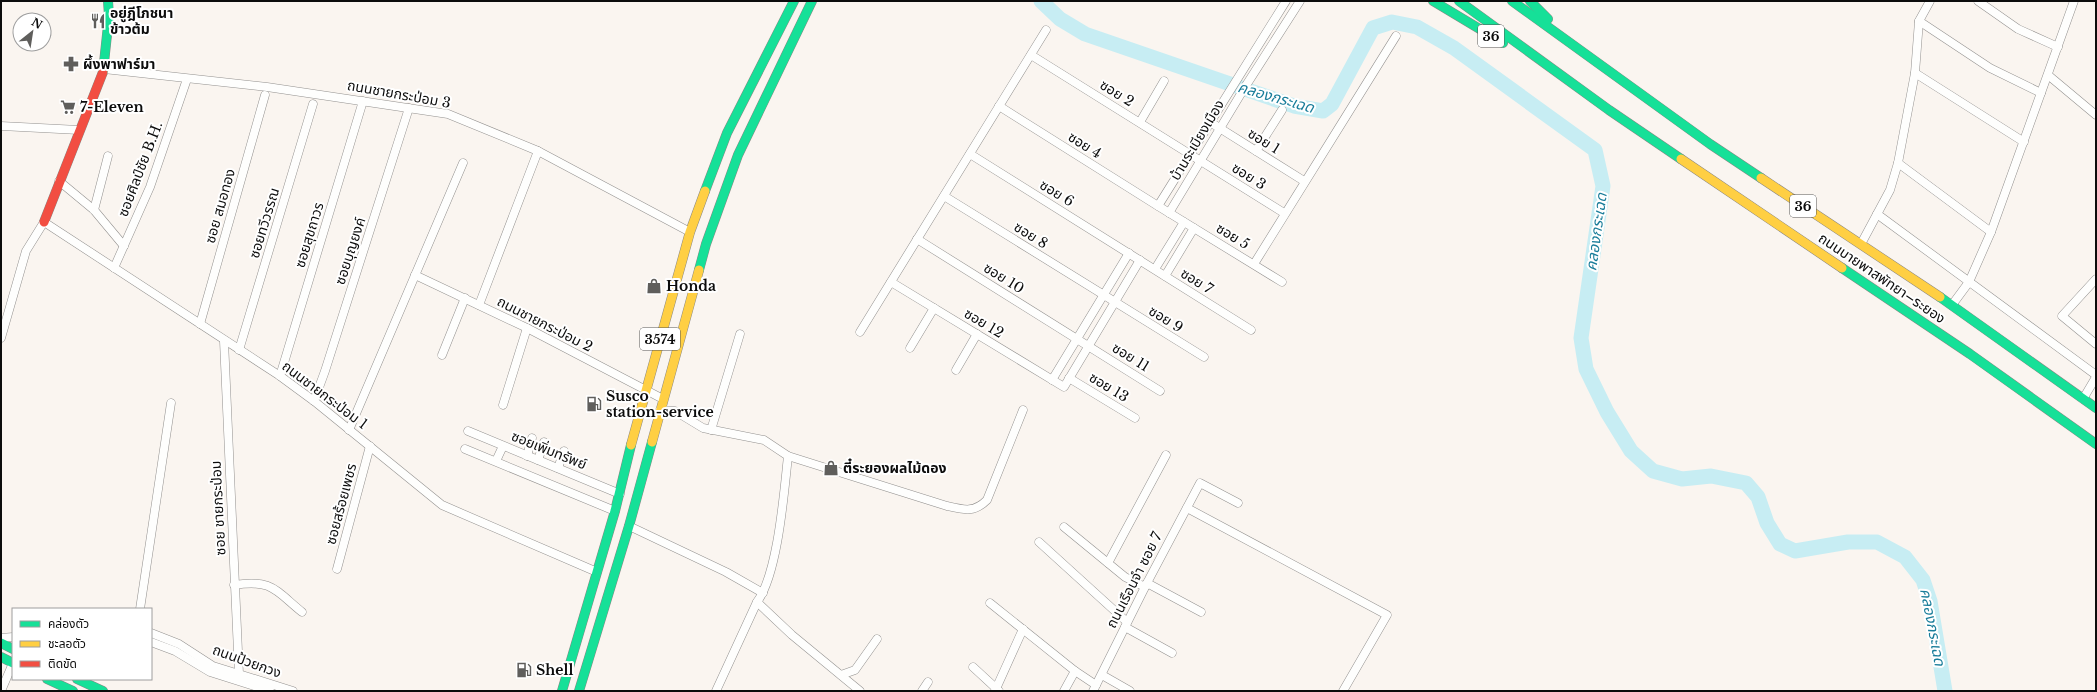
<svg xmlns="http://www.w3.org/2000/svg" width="2097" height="692" font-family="'Libre Baskerville','Noto Sans Thai',serif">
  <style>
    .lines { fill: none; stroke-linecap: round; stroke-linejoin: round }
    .river { stroke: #c7edf3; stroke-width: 15 }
    .street-casing { stroke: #93918f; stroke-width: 9 }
    .fast-casing { stroke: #8a8885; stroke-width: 10 }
    .slow-casing { stroke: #8a8885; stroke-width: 10 }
    .jam-casing { stroke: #8a8885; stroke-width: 10 }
    .street { stroke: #fefefd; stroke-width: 8 }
    .fast { stroke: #16e098; stroke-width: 9 }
    .slow { stroke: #ffcf43; stroke-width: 9 }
    .jam { stroke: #f24e42; stroke-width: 9 }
    .labels { text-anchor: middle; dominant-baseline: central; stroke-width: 4; stroke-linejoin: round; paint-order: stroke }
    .shield { fill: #fff; stroke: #555; stroke-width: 1 }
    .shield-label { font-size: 13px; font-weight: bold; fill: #0c0c0c }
    .poi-label { font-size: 14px; font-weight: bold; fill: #0c0c0c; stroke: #fff; text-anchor: start }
    .street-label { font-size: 14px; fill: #0c0c0c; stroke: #fff }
    .water-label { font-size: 15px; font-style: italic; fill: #197d9a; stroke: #fff }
  </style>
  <rect width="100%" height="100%" fill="#faf5f0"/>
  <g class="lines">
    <path class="river" d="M1041,1L1060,19L1085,34L1294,106L1323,111L1332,104L1373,28L1392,22L1417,27L1454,48L1595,150L1603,186L1581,338L1586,369L1607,412L1631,451L1653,471L1682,479L1711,476L1746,483L1758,497L1767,523L1780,544L1795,551L1848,542H1877L1905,557L1923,580L1930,601L1945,691"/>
    <g class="street-casing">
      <g id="street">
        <path d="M1978,1L2018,29L2058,47"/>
        <path d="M1919,21L1990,68L2041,93"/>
        <path d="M1031,55L1284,213"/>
        <path d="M104,69L267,87L448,114L538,151L690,232"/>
        <path d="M1915,73L2024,142"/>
        <path d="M2048,75L2096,115"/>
        <path d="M999,106L1158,206L1282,282"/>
        <path d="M1140,122L1164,81"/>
        <path d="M1210,122L1304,181"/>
        <path d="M1,126L79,130"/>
        <path d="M1256,151L1282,110"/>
        <path d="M970,154L1251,330"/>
        <path d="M1898,163L1991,232"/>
        <path d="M59,181L94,210L124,246"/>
        <path d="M944,196L1204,357"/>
        <path d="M1158,206L1286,1"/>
        <path d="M94,210L108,156"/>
        <path d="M1169,213L1245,87L1300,1"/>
        <path d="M1877,214L2096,375"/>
        <path d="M917,239L1160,391"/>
        <path d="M1861,244L1890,190L1898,163L1915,73L1919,21L1930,1"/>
        <path d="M1254,264L1396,36"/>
        <path d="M114,268L150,187L187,79"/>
        <path d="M1155,269L1184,222"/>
        <path d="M415,275L527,328L663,399"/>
        <path d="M1165,276L1194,228"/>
        <path d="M2096,279L2062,316L2096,344"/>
        <path d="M891,282L1064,387L1140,260"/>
        <path d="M479,305L538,151"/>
        <path d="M1952,305L1969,282L1991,232L2074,1"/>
        <path d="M200,324L265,95"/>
        <path d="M860,332L1046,30"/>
        <path d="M1,338L26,251L44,222L280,376L314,401L442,505L597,572"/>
        <path d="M224,341L239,674"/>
        <path d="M910,348L934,308"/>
        <path d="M239,350L313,104"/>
        <path d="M442,355L465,298"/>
        <path d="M956,370L977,334"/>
        <path d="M280,376L363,101"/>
        <path d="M1069,378L1135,418"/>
        <path d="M1052,380L1129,253"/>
        <path d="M2083,399L2096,377"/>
        <path d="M314,401L325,371L409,108"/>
        <path d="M503,405L527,328"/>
        <path d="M660,410L675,411L703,428L764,440L788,456C784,492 778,574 757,602L716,691"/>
        <path d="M349,430L463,163"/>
        <path d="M711,430L740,334"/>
        <path d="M468,431L620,494"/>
        <path d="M465,449L615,511"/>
        <path d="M527,456L532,438"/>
        <path d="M788,456L947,506C964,510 974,513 987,500L1023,410"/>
        <path d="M538,460L544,442"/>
        <path d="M496,461L503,446"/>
        <path d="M558,468L564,451"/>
        <path d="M1187,508L1387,615L1343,691"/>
        <path d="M629,526L726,572L763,593"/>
        <path d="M1064,527L1125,577L1145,587"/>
        <path d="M1039,542L1127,622"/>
        <path d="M1108,563L1166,455"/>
        <path d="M337,569L370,446"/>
        <path d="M1147,583L1201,612"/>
        <path d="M234,585C272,579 275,590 302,612"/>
        <path d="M757,602L792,635L860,691"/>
        <path d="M990,603L1075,671L1096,685"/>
        <path d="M140,609L171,403"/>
        <path d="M1125,627L1172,653"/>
        <path d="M151,633L179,644L213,666L293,691"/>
        <path d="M1,638L13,637"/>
        <path d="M151,642L175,651L210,672L270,691"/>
        <path d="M973,667L999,691"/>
        <path d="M841,675L855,670L877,639"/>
        <path d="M1102,675L1130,691"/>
        <path d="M1,691L13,663"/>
        <path d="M922,691L928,682"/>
        <path d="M995,691L1023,629"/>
        <path d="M1064,691L1075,671"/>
        <path d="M1093,691L1147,583L1200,483L1238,503"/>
      </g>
    </g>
    <g class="fast-casing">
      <g id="fast">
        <path d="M1433,1L1503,43"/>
        <path d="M1459,1L1609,110L1681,159"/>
        <path d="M1512,1L1710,144L1761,178"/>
        <path d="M1530,1L1548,19"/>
        <path d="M103,72L109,16L108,1"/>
        <path d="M705,191L727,133L794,1"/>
        <path d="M1842,268L1970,354L2096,444"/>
        <path d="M699,270L706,244L738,155L812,1"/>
        <path d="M1940,297L2096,408"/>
        <path d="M1,643L13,649"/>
        <path d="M1,657L13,663"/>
        <path d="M47,679L73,691"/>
        <path d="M77,679L103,691"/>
        <path d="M562,691L615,511L631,445"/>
        <path d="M579,691L629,526L652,442"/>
      </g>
    </g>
    <g class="slow-casing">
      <g id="slow">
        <path d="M1681,159L1842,268"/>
        <path d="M1761,178L1940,297"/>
        <path d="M652,442L699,270"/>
        <path d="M631,445L690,232L705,191"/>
      </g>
    </g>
    <g class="jam-casing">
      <path id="jam" d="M44,222L103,72"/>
    </g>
    <use href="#street" class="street"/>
    <use href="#fast" class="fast"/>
    <use href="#slow" class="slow"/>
    <use href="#jam" class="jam"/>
  </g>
  <defs>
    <g id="restaurant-bare" transform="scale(1.2)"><path d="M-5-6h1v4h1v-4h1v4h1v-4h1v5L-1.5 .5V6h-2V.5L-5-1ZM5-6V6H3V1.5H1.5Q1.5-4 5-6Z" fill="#5f5e5c" stroke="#fff" stroke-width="2.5" paint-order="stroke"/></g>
    <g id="pharmacy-bare" transform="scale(1.2)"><path d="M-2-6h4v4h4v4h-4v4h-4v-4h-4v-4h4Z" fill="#5f5e5c" stroke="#fff" stroke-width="2.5" paint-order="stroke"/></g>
    <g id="supermarket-bare" transform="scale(1.2)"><path d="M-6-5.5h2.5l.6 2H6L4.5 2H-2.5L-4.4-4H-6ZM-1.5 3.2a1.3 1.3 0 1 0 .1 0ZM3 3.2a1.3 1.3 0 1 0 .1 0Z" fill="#5f5e5c" stroke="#fff" stroke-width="2.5" paint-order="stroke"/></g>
    <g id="shop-bare" transform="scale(1.2)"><path d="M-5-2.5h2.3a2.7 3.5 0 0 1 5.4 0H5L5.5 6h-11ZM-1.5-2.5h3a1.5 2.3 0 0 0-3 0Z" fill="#5f5e5c" stroke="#fff" stroke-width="2.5" paint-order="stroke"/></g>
    <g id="fuel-bare" transform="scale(1.2)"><path d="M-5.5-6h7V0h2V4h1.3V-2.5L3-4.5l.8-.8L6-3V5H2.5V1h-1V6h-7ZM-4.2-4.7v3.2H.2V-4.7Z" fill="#5f5e5c" stroke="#fff" stroke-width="2.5" paint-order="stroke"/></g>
  </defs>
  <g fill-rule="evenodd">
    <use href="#restaurant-bare" x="98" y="21"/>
    <use href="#pharmacy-bare" x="71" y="64"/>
    <use href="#supermarket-bare" x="68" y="107"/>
    <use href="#shop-bare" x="654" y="286"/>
    <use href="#fuel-bare" x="594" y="404"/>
    <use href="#shop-bare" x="831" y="468"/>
    <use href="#fuel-bare" x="524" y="670"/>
  </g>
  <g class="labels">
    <g class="shield">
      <rect x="1478" y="25" width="26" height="22" rx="3"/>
      <rect x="1790" y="195" width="26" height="22" rx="3"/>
      <rect x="640" y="328" width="40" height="22" rx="3"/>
    </g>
    <g class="shield-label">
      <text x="1491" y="36">36</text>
      <text x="1803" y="206">36</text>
      <text x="660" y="339">3574</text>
    </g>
    <g class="poi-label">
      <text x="110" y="13">อยู่ฎีโภชนา<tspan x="110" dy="16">ข้าวต้ม</tspan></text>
      <text x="83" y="64">ผึ้งพาฟาร์มา</text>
      <text x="80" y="107">7-Eleven</text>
      <text x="666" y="286">Honda</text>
      <text x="606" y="396">Susco<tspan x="606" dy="16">station-service</tspan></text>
      <text x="843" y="468">ตี๋ระยองผลไม้ดอง</text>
      <text x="536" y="670">Shell</text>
    </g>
    <g class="street-label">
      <text transform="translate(1117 93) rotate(32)">ซอย 2</text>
      <text transform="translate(399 94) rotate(10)">ถนนชายกระป่อม 3</text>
      <text transform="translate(1197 140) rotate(-59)">บ้านระเบียงเมือง</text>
      <text transform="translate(1264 141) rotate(32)">ซอย 1</text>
      <text transform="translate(1085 145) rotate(32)">ซอย 4</text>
      <text transform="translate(140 169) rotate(-69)">ซอยศิลป์ชัย B.H.</text>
      <text transform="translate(1249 176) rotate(32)">ซอย 3</text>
      <text transform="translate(1057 193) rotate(32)">ซอย 6</text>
      <text transform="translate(220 206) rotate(-74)">ซอย สมอทอง</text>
      <text transform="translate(264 223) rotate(-73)">ซอยทวีวรรณ</text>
      <text transform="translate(309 235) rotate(-73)">ซอยสุขถาวร</text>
      <text transform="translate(1031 235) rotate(32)">ซอย 8</text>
      <text transform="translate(1233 236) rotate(31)">ซอย 5</text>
      <text transform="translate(350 251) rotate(-72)">ซอยบุญยงค์</text>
      <text transform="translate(1004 278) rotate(32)">ซอย 10</text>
      <text transform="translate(1882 278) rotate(34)">ถนนบายพาสพัทยา–ระยอง</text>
      <text transform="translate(1197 281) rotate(32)">ซอย 7</text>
      <text transform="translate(1166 319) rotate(32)">ซอย 9</text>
      <text transform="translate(984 323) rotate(31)">ซอย 12</text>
      <text transform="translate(545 324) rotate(27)">ถนนชายกระป่อม 2</text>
      <text transform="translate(1131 357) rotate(32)">ซอย 11</text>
      <text transform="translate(1109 387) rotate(31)">ซอย 13</text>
      <text transform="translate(325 395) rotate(37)">ถนนชายกระป่อม 1</text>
      <text transform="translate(549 450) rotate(22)">ซอยเพิ่มทรัพย์</text>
      <text transform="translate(341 504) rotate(-75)">ซอยสร้อยเพชร</text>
      <text transform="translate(218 508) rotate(-93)">ซอย ชายกระป่อม</text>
      <text transform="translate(1134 580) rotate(-63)">ถนนเรือนจำ ซอย 7</text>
      <text transform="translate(247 661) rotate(20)">ถนนป้วยกวง</text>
    </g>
    <g class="water-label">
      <text transform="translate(1276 97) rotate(16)">คลองกระเฉด</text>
      <text transform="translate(1596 232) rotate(-82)">คลองกระเฉด</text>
      <text transform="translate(1933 627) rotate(79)">คลองกระเฉด</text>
    </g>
  </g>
  <rect width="2097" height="692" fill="none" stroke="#0c0c0c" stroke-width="4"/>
  <rect x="12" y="608" width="140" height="72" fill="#ffffff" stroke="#9e9e9e"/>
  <rect x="20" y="621" width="20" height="6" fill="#16e098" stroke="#9e9e9e"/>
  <text x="48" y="628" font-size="12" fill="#0c0c0c">คล่องตัว</text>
  <rect x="20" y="641" width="20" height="6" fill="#ffcf43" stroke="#9e9e9e"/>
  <text x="48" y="648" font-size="12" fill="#0c0c0c">ชะลอตัว</text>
  <rect x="20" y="661" width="20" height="6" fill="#f24e42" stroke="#9e9e9e"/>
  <text x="48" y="668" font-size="12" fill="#0c0c0c">ติดขัด</text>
  <g transform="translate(32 32) rotate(30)"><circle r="19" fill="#ffffff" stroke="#9e9e9e"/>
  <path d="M0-3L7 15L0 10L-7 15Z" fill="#5f5e5c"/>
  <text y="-6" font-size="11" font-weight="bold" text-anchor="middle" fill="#0c0c0c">N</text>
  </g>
</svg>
